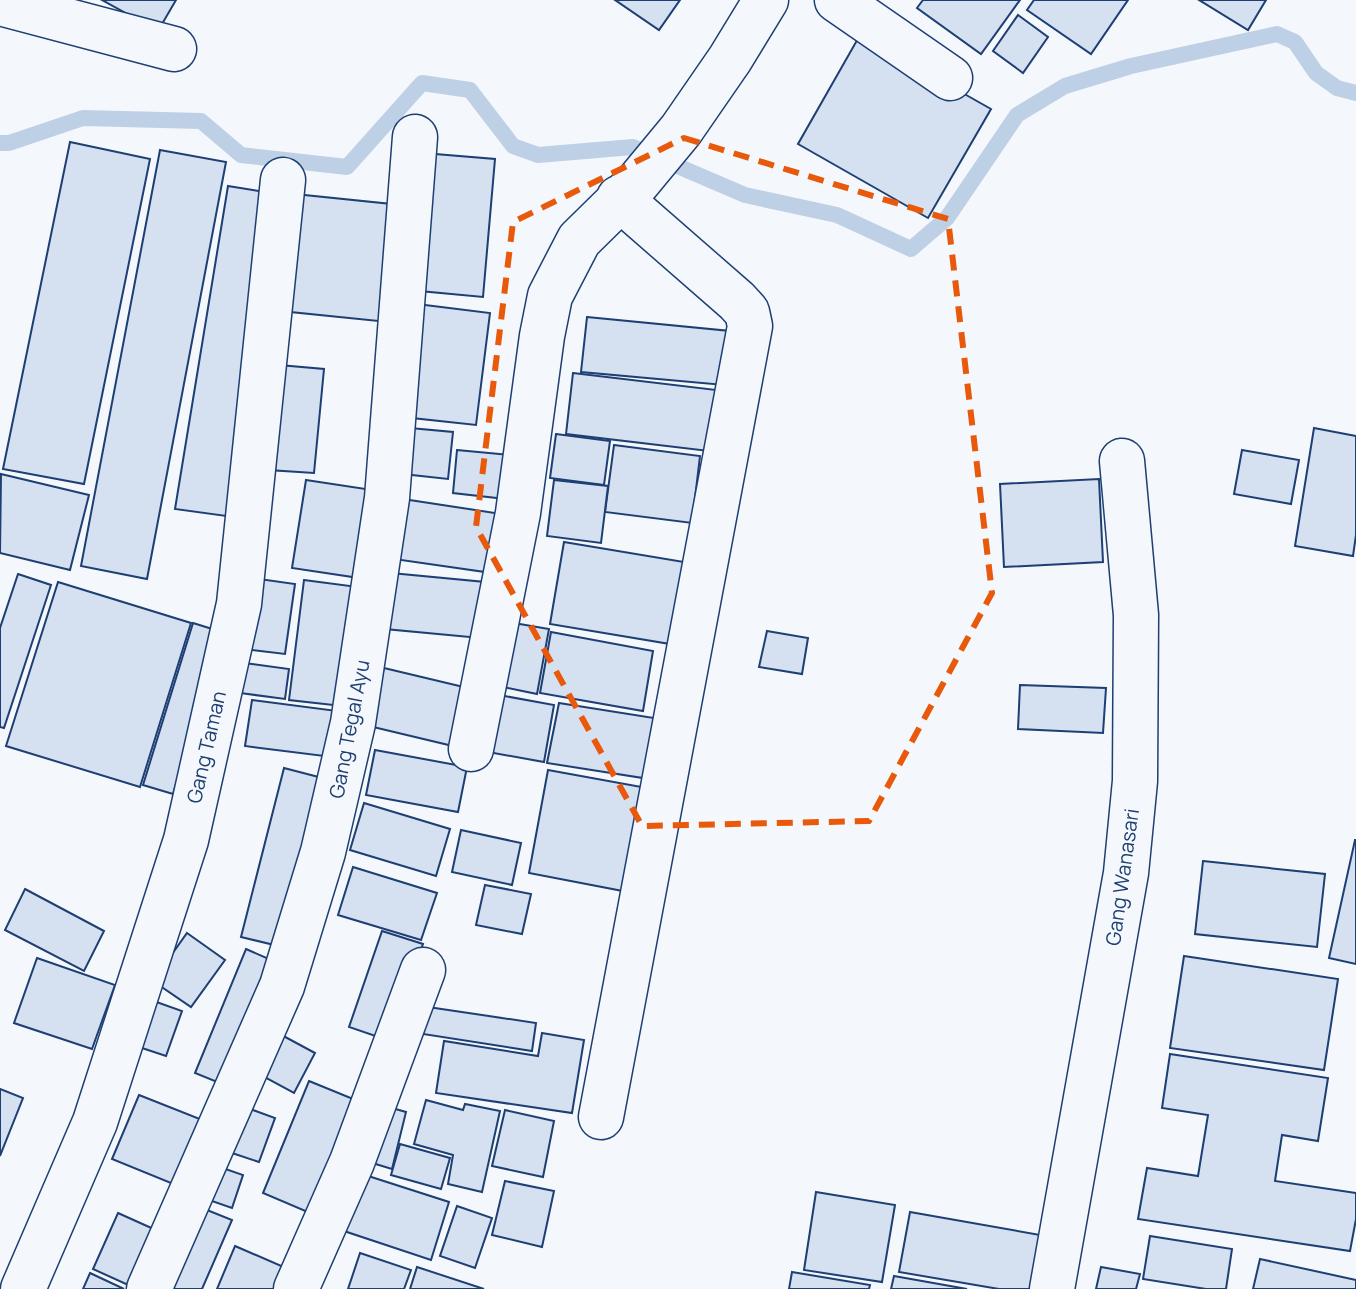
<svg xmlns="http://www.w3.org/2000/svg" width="1356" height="1289" font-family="Manrope,sans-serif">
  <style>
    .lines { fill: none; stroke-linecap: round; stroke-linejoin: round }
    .stream { stroke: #bed0e5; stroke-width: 16 }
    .building { fill: #d5e0f0; stroke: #1d3f73; stroke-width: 2 }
    .minor-casing { stroke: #1d3f73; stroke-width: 47 }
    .minor { stroke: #f4f7fb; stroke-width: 44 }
    .marked { fill: none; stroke: #e8590c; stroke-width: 6; stroke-dasharray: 16 10; stroke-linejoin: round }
    .labels { text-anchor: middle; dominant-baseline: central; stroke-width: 6; stroke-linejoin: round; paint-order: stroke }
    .street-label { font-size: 20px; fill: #1d3f73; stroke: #f4f7fb }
  </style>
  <rect width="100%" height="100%" fill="#f4f7fb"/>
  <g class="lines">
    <path class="stream" d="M0,143H9L83,118L201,121L241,155L347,167L422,83L470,90L513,146L538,155L633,147L745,195L837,215L911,249L947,218L1017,115L1065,86L1131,66L1277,34L1295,42L1316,73L1337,88L1356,93"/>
  </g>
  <g class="building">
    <path d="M102,0H176L158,31Z"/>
    <path d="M615,0H680L659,30Z"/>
    <path d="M923,0H1020L981,54L917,8Z"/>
    <path d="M1034,0H1128L1091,54L1027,10Z"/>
    <path d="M1199,0H1266L1248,30Z"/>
    <path d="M1018,15L1048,37L1023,73L993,51Z"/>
    <path d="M860,35L991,109L928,218L798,144Z"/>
    <path d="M70,142L150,159L84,484L3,469Z"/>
    <path d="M160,150L226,162L147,579L81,566Z"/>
    <path d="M423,153L495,159L483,297L409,290Z"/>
    <path d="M228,186L278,194L226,516L175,509Z"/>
    <path d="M285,193L401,205L388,322L271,310Z"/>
    <path d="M417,304L490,313L476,425L403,417Z"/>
    <path d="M587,317L730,331L724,385L581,372Z"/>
    <path d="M279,365L324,369L314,473L268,470Z"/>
    <path d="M573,373L725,391L717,452L566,434Z"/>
    <path d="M399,427L453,432L448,479L394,473Z"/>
    <path d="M1314,428L1356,436V535L1353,556L1295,546Z"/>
    <path d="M556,434L610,441L604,485L550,478Z"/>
    <path d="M614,445L700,456L692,523L605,512Z"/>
    <path d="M457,450L520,456L515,500L453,493Z"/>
    <path d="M1242,450L1299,460L1291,504L1234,494Z"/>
    <path d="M1,474L89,495L70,570L0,553Z"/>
    <path d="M1099,479L1103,562L1004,567L1000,484Z"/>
    <path d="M306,480L379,491L366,579L292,568Z"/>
    <path d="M554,480L608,486L601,543L547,536Z"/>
    <path d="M403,499L508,515L499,574L394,559Z"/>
    <path d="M564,542L696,564L682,646L550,624Z"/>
    <path d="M391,573L485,582L480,638L385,629Z"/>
    <path d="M18,574L51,585L4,728L0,727V628Z"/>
    <path d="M253,578L295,584L285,654L244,649Z"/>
    <path d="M304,580L358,587L342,706L289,700Z"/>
    <path d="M58,582L191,623L140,787L6,746Z"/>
    <path d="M193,623L222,632L173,794L143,785Z"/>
    <path d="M514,623L549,629L537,694L503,687Z"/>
    <path d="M767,631L808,638L802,674L759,667Z"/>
    <path d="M551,632L653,651L643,711L540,693Z"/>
    <path d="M244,663L289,669L285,699L240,693Z"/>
    <path d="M384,668L472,689L457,747L369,726Z"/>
    <path d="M1020,685L1106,688L1103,733L1018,729Z"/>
    <path d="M499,695L554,705L544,762L488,752Z"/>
    <path d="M252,700L345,712L340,758L245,746Z"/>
    <path d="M559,703L654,718L643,778L547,763Z"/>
    <path d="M375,750L467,767L458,812L366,795Z"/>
    <path d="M284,768L334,781L291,949L241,937Z"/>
    <path d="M548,770L647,788L628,892L529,873Z"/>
    <path d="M364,803L450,829L436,876L350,850Z"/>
    <path d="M461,830L521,843L512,885L452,872Z"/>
    <path d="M1355,840H1356V964L1329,958Z"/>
    <path d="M1203,861L1325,874L1317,947L1195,934Z"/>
    <path d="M353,867L437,893L421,940L338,915Z"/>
    <path d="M485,885L531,894L522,934L476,925Z"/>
    <path d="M25,889L104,931L84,971L5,930Z"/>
    <path d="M382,931L423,944L390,1041L349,1027Z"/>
    <path d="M187,933L225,960L191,1007L153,981Z"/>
    <path d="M246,949L278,963L227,1086L195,1073Z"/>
    <path d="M1184,956L1338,979L1324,1070L1170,1048Z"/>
    <path d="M37,958L115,985L92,1049L14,1023Z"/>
    <path d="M148,999L182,1011L166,1056L133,1045Z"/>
    <path d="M428,1007L536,1023L532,1051L423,1034Z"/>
    <path d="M276,1032L315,1053L294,1093L255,1072Z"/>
    <path d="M542,1033L584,1040L572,1113L436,1093L444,1041L538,1056Z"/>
    <path d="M1170,1054L1328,1078L1318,1141L1282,1135L1275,1181L1356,1193V1219L1350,1251L1138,1219L1147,1168L1198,1176L1208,1115L1162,1108Z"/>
    <path d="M309,1081L363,1103L317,1216L263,1193Z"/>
    <path d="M0,1089L23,1098L0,1156Z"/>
    <path d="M139,1095L215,1125L188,1190L112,1159Z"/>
    <path d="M426,1100L463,1110L465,1104L500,1111L482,1192L448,1184L453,1155L414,1144Z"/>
    <path d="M239,1105L275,1118L259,1162L223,1150Z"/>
    <path d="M385,1106L406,1112L392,1169L369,1162Z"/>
    <path d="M505,1110L554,1121L543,1177L492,1166Z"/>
    <path d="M400,1144L450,1158L441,1189L391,1175Z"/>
    <path d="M214,1165L243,1175L232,1208L203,1198Z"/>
    <path d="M362,1174L449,1202L431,1260L344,1231Z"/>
    <path d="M505,1181L554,1191L542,1247L492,1235Z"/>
    <path d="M816,1192L895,1205L882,1282L804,1270Z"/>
    <path d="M192,1204L232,1220L202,1289H155Z"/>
    <path d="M457,1206L492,1218L475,1268L440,1256Z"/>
    <path d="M910,1212L1057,1238L1048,1289H999L899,1272Z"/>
    <path d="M118,1213L167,1235L137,1289L93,1269Z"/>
    <path d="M1150,1236L1232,1249L1226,1289H1206L1143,1279Z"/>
    <path d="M235,1246L286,1268L277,1289H217Z"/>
    <path d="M360,1253L411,1270L404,1289H348Z"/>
    <path d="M1260,1259L1356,1280V1289H1253Z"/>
    <path d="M417,1267L484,1289H410Z"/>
    <path d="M1101,1267L1140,1274L1136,1289H1096Z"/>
    <path d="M792,1272L870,1285L869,1289H789Z"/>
    <path d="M90,1273L124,1289H83Z"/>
    <path d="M894,1276L967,1289H891Z"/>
  </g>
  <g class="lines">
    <g class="minor-casing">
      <g id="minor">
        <path d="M837,0L950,78"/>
        <path d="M0,3L174,49"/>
        <path d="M471,749L518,513L542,336L550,296L579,240L638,182L681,130L730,59L766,0"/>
        <path d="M601,1117L750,326L747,312L737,301L619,198"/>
        <path d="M23,1289L95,1122L186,840L239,604L283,180"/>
        <path d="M149,1289L282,986L323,852L353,723L387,498L415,137"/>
        <path d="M296,1289L352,1162L423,970"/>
        <path d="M1052,1289L1126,873L1135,781L1136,615L1122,461"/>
      </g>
    </g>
    <use href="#minor" class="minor"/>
  </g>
  <path class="marked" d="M684,138L948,219L992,593L869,821L642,826L476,527L513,222Z"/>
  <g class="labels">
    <g class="street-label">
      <text transform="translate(349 729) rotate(-79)">Gang Tegal Ayu</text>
      <text transform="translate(206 747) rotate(-77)">Gang Taman</text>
      <text transform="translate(1122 877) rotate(-82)">Gang Wanasari</text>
    </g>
  </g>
</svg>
